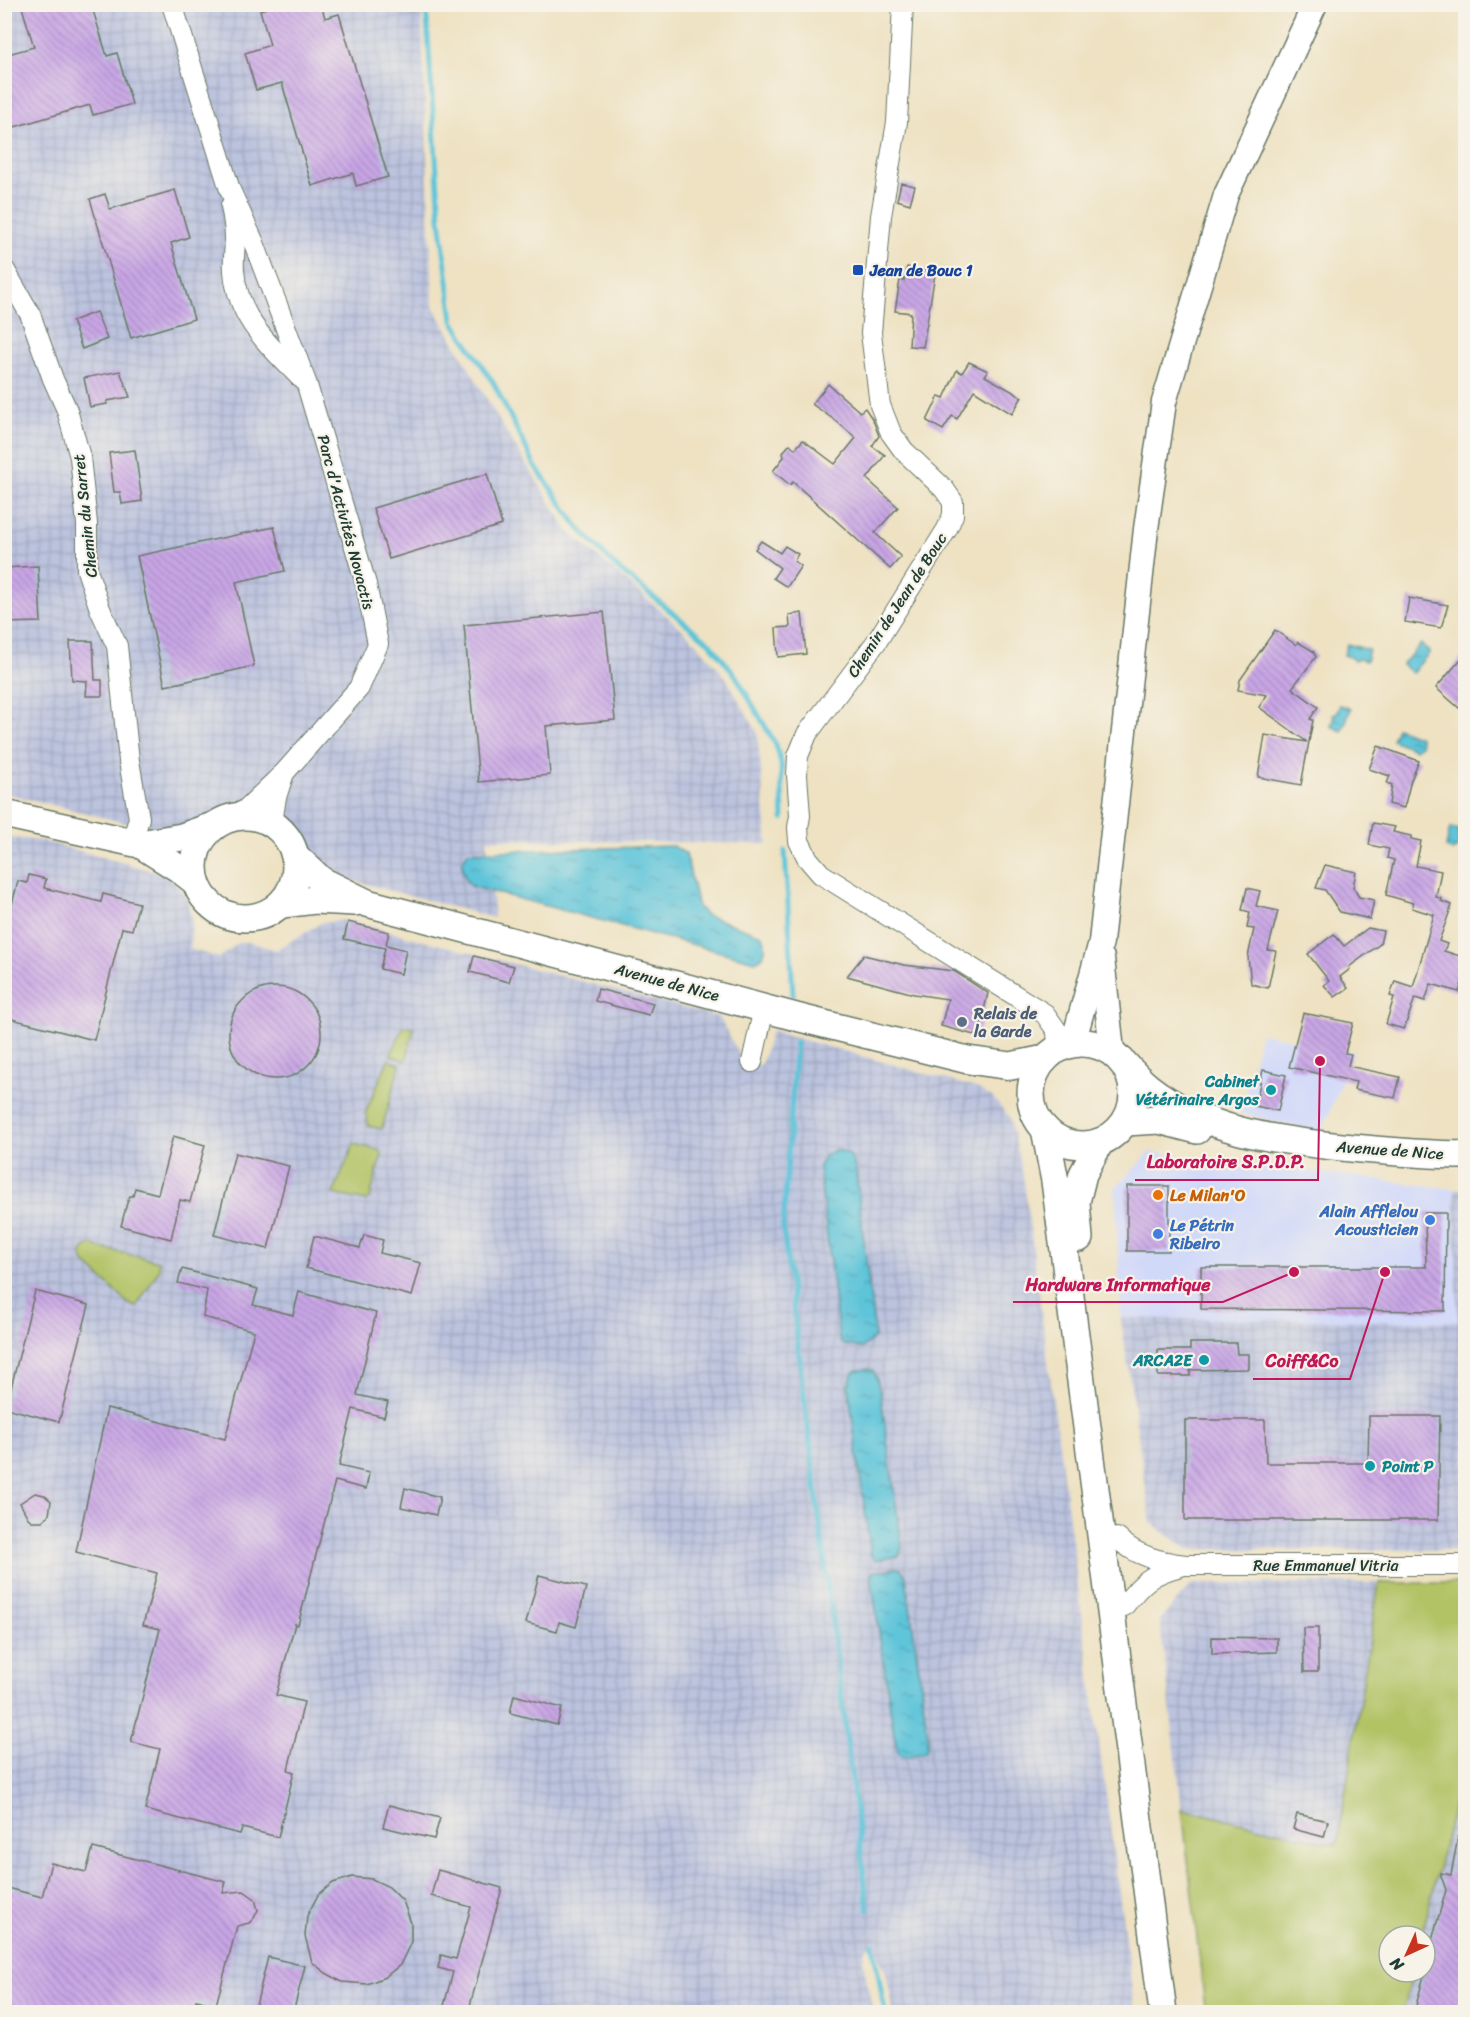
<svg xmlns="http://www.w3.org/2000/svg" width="1470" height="2017" font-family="Sriracha,sans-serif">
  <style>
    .built { fill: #d1d9f9 }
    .industrial { fill: url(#industrial-grid) }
    .green { fill: #b2c366; stroke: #68804d; stroke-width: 1.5 }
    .water { fill: url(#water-ripples); stroke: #3e8086; stroke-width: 1.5 }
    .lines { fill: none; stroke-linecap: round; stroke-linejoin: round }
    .stream { stroke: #5dc4d9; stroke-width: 5 }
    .building { fill: url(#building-back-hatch) }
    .minor-casing { stroke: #677766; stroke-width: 22 }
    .tertiary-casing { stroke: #677766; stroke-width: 27 }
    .secondary-casing { stroke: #677766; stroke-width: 30 }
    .minor { stroke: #fff; stroke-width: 20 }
    .tertiary { stroke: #fff; stroke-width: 24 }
    .secondary { stroke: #fff; stroke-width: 27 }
    .transit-dot { fill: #1a4fb4; stroke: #f7f3e8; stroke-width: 2 }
    .service-dot { fill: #5c6f8a; stroke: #f7f3e8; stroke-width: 2 }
    .culture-dot { fill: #0f9aa8; stroke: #f7f3e8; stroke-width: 2 }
    .food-dot { fill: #e8710a; stroke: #f7f3e8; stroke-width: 2 }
    .shop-dot { fill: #3f7fe0; stroke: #f7f3e8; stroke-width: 2 }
    .labels { text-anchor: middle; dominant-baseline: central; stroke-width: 4.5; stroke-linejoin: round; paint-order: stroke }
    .transit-label { font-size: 16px; font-weight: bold; fill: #164399; stroke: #f7f3e8; text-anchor: start }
    .street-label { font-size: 16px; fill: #1f3d34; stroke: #f7f3e8 }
    .service-label { font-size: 16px; font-weight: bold; fill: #4e5e75; stroke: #f7f3e8; text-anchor: start }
    .culture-label { font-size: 16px; font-weight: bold; fill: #0d838f; stroke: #f7f3e8; text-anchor: end }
    .food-label { font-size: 16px; font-weight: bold; fill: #c56008; stroke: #f7f3e8; text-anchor: start }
    .shop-label { font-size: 16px; font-weight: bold; fill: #366cbe; stroke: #f7f3e8; text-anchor: end }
    .leader { fill: none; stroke: #c2185b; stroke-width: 2 }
    .callout-dot { fill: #c2185b; stroke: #f7f3e8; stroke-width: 2 }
    .callout-label { font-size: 18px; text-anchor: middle; font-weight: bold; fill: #c2185b; stroke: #f7f3e8; stroke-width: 4.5; stroke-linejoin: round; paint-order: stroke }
  </style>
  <defs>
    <pattern id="industrial-grid" width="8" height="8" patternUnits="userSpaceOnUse" patternTransform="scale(1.5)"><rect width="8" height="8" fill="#bbc3de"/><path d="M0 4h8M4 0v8" fill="none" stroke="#a0a8bf"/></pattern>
    <pattern id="water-ripples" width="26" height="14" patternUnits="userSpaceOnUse" patternTransform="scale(1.5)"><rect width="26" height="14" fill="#5dc4d9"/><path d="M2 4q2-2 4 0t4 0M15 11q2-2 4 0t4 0" fill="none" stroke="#4ca0b1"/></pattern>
    <pattern id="building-back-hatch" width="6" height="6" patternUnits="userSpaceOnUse" patternTransform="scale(1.5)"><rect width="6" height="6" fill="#c9a6e6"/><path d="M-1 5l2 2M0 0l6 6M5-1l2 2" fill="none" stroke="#a388bb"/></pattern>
  </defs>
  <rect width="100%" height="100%" fill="#f7f3e8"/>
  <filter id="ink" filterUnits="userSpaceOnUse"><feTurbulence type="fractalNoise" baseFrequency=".0167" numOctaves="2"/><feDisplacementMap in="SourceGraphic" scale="12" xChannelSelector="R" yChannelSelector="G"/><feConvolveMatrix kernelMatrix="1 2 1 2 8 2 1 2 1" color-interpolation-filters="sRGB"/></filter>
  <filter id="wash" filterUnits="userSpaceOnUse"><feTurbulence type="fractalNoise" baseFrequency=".008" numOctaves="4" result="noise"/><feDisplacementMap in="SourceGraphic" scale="24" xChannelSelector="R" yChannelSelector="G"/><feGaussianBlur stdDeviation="1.35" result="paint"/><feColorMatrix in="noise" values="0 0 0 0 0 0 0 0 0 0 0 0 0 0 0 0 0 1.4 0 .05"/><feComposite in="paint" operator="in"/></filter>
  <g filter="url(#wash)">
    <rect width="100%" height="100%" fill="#eee2c3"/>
    <g class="built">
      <path d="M1261,1033L1354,1052L1321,1133L1240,1113Z"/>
      <path d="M1150,1152L1454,1189L1459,1322L1121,1318L1115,1188Z"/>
    </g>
    <g class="industrial">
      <path d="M5,5H421L433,305L500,422L568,531L690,636L725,676L757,732L768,844L487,839L494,918L336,876L306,858L286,812L248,798L231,810L209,817L194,826L150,829L5,793V251L14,254L4,226Z"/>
      <path d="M5,837L42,841L165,874L179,886L188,901L192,921L190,949L219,958L238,943L248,942L276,950L321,923L344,920L719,1017L742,1060L761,1065L771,1031L973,1087L992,1097L1010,1118L1023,1175L1135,2012H893L886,1972L872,1943L864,1951L863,1962L873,2012H5Z"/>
      <path d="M1454,1189H1465V1550L1188,1549L1151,1523L1121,1318L1458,1322Z"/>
      <path d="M1379,1583L1337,1845L1182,1809L1160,1620L1192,1584Z"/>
      <path d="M1465,1756V2012H1403L1413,1972H1425V1936H1422Z"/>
    </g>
    <g class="green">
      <path d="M407,1026L414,1029L406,1061L391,1055L403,1027Z"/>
      <path d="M388,1060L400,1064L382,1129L368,1126L367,1116L365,1114Z"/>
      <path d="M354,1144L381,1151L382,1154L370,1198L366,1201L333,1194Z"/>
      <path d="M93,1244L96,1247L159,1261V1270L136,1307L129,1304L83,1261L82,1253L85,1248Z"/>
      <path d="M1379,1583H1465V1756L1422,1936H1389V1972H1413L1403,2012H1218L1205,2007L1182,1809L1337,1845Z"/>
    </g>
    <g class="water">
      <path d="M1347,644L1369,650L1366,661L1359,659L1354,661L1351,657L1344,655Z"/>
      <path d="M1421,644L1430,652L1412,673L1402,665Z"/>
      <path d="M1340,705L1351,709L1342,731L1331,726L1334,718L1333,715L1337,712Z"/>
      <path d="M1397,728L1420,737L1421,745L1415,749L1392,740Z"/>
      <path d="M1450,828L1460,830L1457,849L1452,851L1446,847Z"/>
      <path d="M673,846L686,854L698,907L706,915L762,935C767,944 767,958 755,961L474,887C464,883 464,872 462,863L468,852Z"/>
      <path d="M836,1150C851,1151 854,1160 856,1173L875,1337L862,1348L842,1344L839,1338L819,1167L825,1155Z"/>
      <path d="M867,1369L873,1370L877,1379L881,1397L902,1548L899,1556L875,1560L871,1555L848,1385L854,1371Z"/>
      <path d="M895,1568L901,1569L906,1577L928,1737L926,1752L905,1757L898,1753L894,1734L871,1576L873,1572Z"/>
    </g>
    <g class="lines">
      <g class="stream">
        <path d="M426,4L440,219L453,321L494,384L535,466L578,527L616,567L710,643L736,676L776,745L781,763L783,819"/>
        <path d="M785,851L793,995"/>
        <path d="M796,1042L783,1226L868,1909"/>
        <path d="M873,1945L885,2012"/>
      </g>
    </g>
    <g id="blocks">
      <g class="building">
        <path d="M21,4H91L107,56L117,53L132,104L93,115L90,105L4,130V55L34,47Z"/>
        <path d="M278,4H321L325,18L339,14L388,177L356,186L353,173L312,186L282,83L256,90L245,53L270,45L260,10Z"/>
        <path d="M901,183L915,186L910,204L897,200Z"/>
        <path d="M175,190L189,237L171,243L194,319L131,338L90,199L105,194L110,209Z"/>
        <path d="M907,267L928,271V273L935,274L923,347L909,346L911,313L895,311L900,280L904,281Z"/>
        <path d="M96,312L107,339L82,349L72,321Z"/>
        <path d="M969,362L988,371L985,376L1022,397L1012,414L974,390L957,419L952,416L943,430L927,421L939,396L944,398L957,370L962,373Z"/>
        <path d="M120,371L130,397L107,401V404L90,407L84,378Z"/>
        <path d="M828,384L860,412L865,408L873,420L879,436L872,446L885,455L867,479L898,507L875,533L901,557L890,569L793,482L790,485L773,471L784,457L783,452L790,444L795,449L803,440L835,464L856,438L836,421L812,404Z"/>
        <path d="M135,450L142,501L122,504L120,492H114L109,453Z"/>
        <path d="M487,474L502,525L389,559L373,508Z"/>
        <path d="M274,527L285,571L236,582L254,666L165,686L137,556Z"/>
        <path d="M761,541L780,553L785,546L798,554L794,561L801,566L787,587L773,578L780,568L755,549Z"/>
        <path d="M38,566L41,622L4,623V568Z"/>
        <path d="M1409,598L1448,605L1441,628L1405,622Z"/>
        <path d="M604,612L615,720L546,726L550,775L479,782L464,625Z"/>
        <path d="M802,613L806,654L778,657L776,628L790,627L789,615Z"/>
        <path d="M1275,630L1296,645L1298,642L1313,651L1316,657L1292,688L1318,707L1310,719L1313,720L1301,785L1258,777L1265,735L1307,742L1259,707L1267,695L1238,690L1240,680Z"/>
        <path d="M70,641H93L95,680H102V696H86L87,681L72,680Z"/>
        <path d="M1466,653V714L1436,688Z"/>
        <path d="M1378,746L1419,761L1411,780L1404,808L1389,804L1392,785L1387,783L1390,776L1369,769Z"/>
        <path d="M1373,823L1395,827L1393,832L1411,836V839L1421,841L1416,866L1441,871L1436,897L1442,899L1441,901L1452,905L1439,941L1447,944L1444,951L1466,958V972L1459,992L1431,984L1425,1001L1415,998L1404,1029L1386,1024L1394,997L1390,996L1395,981L1413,987L1434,915L1412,908L1413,903L1386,895L1394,860L1387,858L1389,849L1369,845Z"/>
        <path d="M1325,865L1356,872L1353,887L1359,897L1374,900L1370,919L1340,912L1325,890L1316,888Z"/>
        <path d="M29,875L46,879L44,888L101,902L103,894L139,903L132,930L122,928L94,1040L4,1017V935L18,881L27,883Z"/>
        <path d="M1247,888L1260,891L1256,906L1278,911L1268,950L1276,951L1268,988L1251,984L1248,957L1254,929L1247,928L1250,912L1242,910Z"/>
        <path d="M348,922L389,932L386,945L406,950L401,974L380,969L385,948L344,939Z"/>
        <path d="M1368,928L1383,931L1380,944L1349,967L1350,969L1340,977L1348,988L1335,997L1324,985L1329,981L1308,954L1334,934L1344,946Z"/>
        <path d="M864,955L904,965L954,971L988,993L978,1036L941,1026L948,999L914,994L847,976Z"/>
        <path d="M474,956L514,966L509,982L470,972Z"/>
        <circle cx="275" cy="1033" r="46"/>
        <path d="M598,989L653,1003L649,1015L595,1001Z"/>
        <path d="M1303,1013L1353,1023L1345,1053L1351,1054L1348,1066L1400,1077L1395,1098L1354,1090L1356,1082L1289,1067Z"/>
        <path d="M1263,1070L1286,1075L1278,1111L1255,1106Z"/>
        <path d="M173,1136L205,1145L190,1202L180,1200L171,1239L121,1226L127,1203L130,1196H133L135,1188L158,1194Z"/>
        <path d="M235,1153L289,1166L268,1249L214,1235Z"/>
        <rect x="1127" y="1186" width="42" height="65"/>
        <path d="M1425,1213H1446L1445,1311L1201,1309V1267H1426Z"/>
        <path d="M364,1235L383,1240L380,1253L421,1263L412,1296L306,1268L314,1236L360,1248Z"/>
        <path d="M182,1269L258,1289L253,1305L293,1315L299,1292L376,1313L357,1395L388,1402L384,1417L353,1409L339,1466L369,1473L366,1489L335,1481L298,1625L295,1624L276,1695L304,1702L288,1770L294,1772L278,1837L242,1828L240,1834L145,1810L160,1749L131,1742L160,1629L143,1625L157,1573L76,1552L107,1408L225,1439L254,1331L203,1317L207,1290L178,1283Z"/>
        <path d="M35,1291L89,1305L59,1422L6,1408Z"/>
        <path d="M1190,1343H1236L1237,1354H1249V1369L1190,1370V1376H1158V1350H1190Z"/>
        <path d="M1369,1416H1440L1438,1520H1185V1420H1265L1266,1463H1368Z"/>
        <path d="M405,1488L440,1497L436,1515L401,1507Z"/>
        <path d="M35,1493L44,1495L51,1501L49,1515L42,1521H32L28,1518L20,1503Z"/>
        <path d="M539,1575L586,1587L576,1627L559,1622L557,1631L526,1623Z"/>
        <path d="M1303,1628H1318V1672H1304Z"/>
        <path d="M1212,1637L1277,1638V1652L1212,1654Z"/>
        <path d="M514,1695L562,1708L557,1725L510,1713Z"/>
        <path d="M389,1805L440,1818L434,1839L383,1827Z"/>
        <path d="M1297,1814L1328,1821L1324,1837L1293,1829Z"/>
        <path d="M1458,1837L1466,1838V2013H1414L1425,1972V1950L1429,1951L1446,1890L1440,1873L1451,1875Z"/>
        <path d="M93,1848L226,1882L223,1893L244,1891L255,1899L258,1910L254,1918L249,1923L237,1926L216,2005L196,2000L192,2013H16L4,2010V1887L42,1897L51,1863L86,1872Z"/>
        <path d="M438,1870L502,1888L468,2013H455L443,2009L453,1972L438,1968L441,1955L456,1959L471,1907L431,1896Z"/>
        <path d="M352,1877L372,1879L389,1887L403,1901L411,1923V1942L400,1965L385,1977L367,1984L342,1982L326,1973L312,1962L305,1936L307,1916L318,1895L333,1883Z"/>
        <path d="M268,1957L305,1966L293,2013H254Z"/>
      </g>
    </g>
  </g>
  <g filter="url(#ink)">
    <use href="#blocks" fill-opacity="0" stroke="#677766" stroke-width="1.5"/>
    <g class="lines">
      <g class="minor-casing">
        <g id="minor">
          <path d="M172,4L230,190L254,243L307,385L366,584L378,644L359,688L284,773L240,815"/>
          <path d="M903,4L897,122L881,216L871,333L880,405L891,433L904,451L944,489L953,502V515L947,529L877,641L807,734L798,756L797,775L800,816L798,827L799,841L808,859L821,874L1045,1014L1057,1031L1058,1048"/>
          <path d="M231,206C233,216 235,227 235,238C235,249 233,260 234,271C238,320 269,345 301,378"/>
          <path d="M4,269L30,314L53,379L67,410L80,457L87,524V570L100,609L117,646L129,761L139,818L132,843"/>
          <path d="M272,823L276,797L283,776"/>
          <path d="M752,1062L764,1008"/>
          <path d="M1117,1538C1136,1556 1160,1562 1186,1565H1466"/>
          <path d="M1124,1606C1142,1582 1152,1573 1181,1566"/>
        </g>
      </g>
      <g class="tertiary-casing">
        <g id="tertiary">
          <path d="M1102,958L1112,1051"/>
          <path d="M1073,1043L1101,942L1146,529L1164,402L1226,195L1315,4"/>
        </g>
      </g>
      <g class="secondary-casing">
        <g id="secondary">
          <path d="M4,814L140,844L178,868L196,882"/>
          <circle cx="245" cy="867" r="51"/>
          <path d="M140,844L182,837L216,825"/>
          <path d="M296,857L322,881L367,903L800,1018L968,1060L1011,1066L1045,1059"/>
          <path d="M282,904L315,900L355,902"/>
          <circle cx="1082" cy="1094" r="51"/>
          <path d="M1122,1061C1130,1070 1138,1079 1148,1087C1204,1131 1273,1140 1342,1147C1383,1151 1424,1155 1466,1155"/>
          <path d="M1125,1122L1159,1120L1197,1130"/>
          <path d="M1045,1129L1055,1181L1163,2012"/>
          <path d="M1079,1238L1076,1202L1083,1174L1100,1142"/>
        </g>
      </g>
      <use href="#minor" class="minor"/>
      <use href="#tertiary" class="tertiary"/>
      <use href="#secondary" class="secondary"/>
    </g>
  </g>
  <rect class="transit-dot" x="852" y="264" width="12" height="12" rx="3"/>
  <circle class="service-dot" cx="962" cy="1022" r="6"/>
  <g class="culture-dot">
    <circle cx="1271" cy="1090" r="6"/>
    <circle cx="1204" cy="1360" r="6"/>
    <circle cx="1370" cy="1466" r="6"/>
  </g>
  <circle class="food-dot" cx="1158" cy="1195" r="6"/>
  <g class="shop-dot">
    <circle cx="1430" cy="1220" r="6"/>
    <circle cx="1158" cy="1234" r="6"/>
  </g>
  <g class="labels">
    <g class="transit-label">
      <text x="870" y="270">Jean de Bouc 1</text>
    </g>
    <g class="street-label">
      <text transform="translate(85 516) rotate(-96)">Chemin du Sarret</text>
      <text transform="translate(346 522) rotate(75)">Parc d'Activités Novactis</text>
      <text transform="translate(897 605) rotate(-57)">Chemin de Jean de Bouc</text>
      <text transform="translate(667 982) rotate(15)">Avenue de Nice</text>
      <text transform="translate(1390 1150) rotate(4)">Avenue de Nice</text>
      <text x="1326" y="1565">Rue Emmanuel Vitria</text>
    </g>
    <g class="service-label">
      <text x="974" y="1013">Relais de<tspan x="974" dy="18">la Garde</tspan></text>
    </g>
    <g class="culture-label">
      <text x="1259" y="1081">Cabinet<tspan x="1259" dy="18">Vétérinaire Argos</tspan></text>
      <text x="1192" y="1360">ARCA2E</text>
      <text x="1382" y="1466" text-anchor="start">Point P</text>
    </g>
    <g class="food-label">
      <text x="1170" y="1195">Le Milan'O</text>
    </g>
    <g class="shop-label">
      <text x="1418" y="1211">Alain Afflelou<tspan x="1418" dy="18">Acousticien</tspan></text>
      <text x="1170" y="1225" text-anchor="start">Le Pétrin<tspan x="1170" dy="18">Ribeiro</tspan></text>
    </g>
  </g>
  <path class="leader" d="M1320 1061L1318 1180H1135M1294 1272L1223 1302H1013M1385 1272L1350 1379H1253"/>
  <g class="callout-dot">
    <circle cx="1320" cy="1061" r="6"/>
    <circle cx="1294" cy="1272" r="6"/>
    <circle cx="1385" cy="1272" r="6"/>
  </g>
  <g class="callout-label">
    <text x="1226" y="1168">Laboratoire S.P.D.P.</text>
    <text x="1118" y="1291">Hardware Informatique</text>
    <text x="1302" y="1367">Coiff&amp;Co</text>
  </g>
  <rect width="1470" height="2017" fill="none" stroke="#f7f3e8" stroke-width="24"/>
  <g transform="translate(1407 1954) rotate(225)"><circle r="28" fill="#f7f3e8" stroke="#a1aaa0" stroke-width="1.5"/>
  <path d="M0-4.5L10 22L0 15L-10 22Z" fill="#c8321e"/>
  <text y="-9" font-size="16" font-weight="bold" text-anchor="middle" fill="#1f3d34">N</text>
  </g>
</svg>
